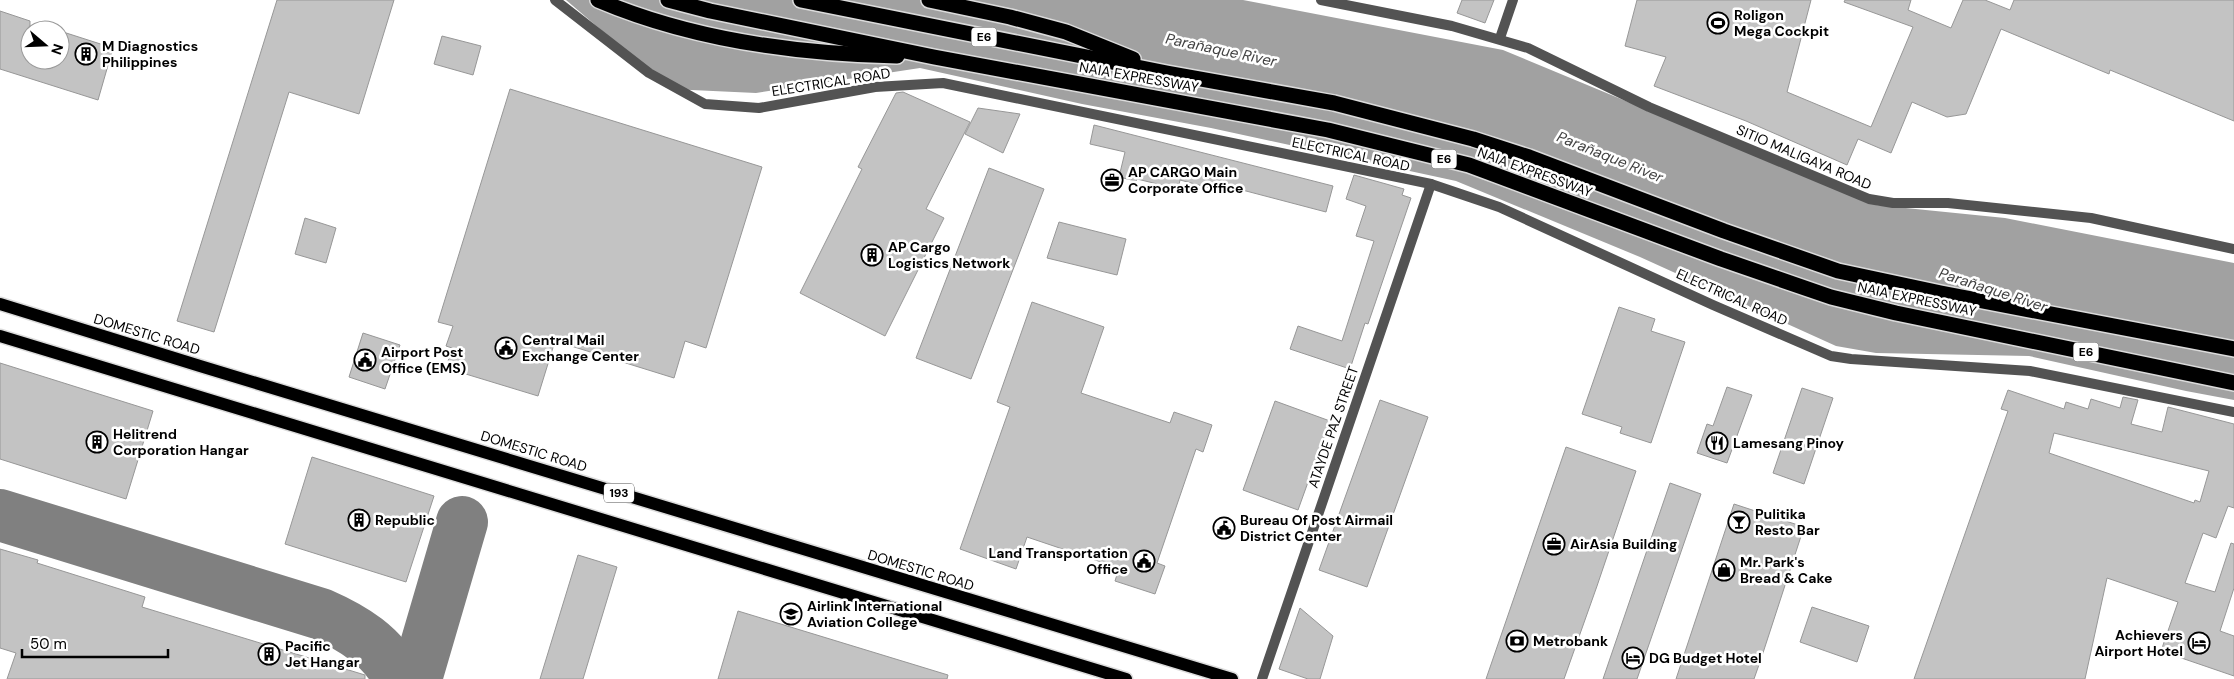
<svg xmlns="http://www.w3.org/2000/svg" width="2234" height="679" font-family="'DM Sans',sans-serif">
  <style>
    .water { fill: #a1a1a1 }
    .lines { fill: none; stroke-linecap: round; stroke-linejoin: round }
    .taxiway { stroke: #808080; stroke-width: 52 }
    .building { fill: #c3c3c3; stroke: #979797; fill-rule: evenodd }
    .primary-casing { stroke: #dbdbdb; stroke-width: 15 }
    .motorway-casing { stroke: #dbdbdb; stroke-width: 18 }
    .minor { stroke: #535353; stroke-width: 10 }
    .primary { stroke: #000; stroke-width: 12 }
    .motorway { stroke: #000; stroke-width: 15 }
    .labels { text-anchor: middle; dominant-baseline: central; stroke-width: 5; stroke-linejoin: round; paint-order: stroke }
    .shield { fill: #fff; stroke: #4c4c4c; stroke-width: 1 }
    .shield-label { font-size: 12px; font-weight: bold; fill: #000 }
    .poi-label { font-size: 14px; font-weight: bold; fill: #000; stroke: #fff; text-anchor: start }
    .street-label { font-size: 14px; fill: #000; stroke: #fff }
    .water-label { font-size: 15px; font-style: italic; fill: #424242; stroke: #fff }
  </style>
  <rect width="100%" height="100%" fill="#fff"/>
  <path class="water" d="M566,0H1243L1503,50L1876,205L2005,218L2234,263V400L2186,391L2029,356L1876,353L1836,346L1640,257L1456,181L1211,128L1082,104L920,68L756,93L670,89Z"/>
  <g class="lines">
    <g class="taxiway">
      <path d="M0,515L321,614C353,628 383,646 399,679"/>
      <path d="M416,679L462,522"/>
    </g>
  </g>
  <g class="building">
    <path d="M277,0H394L359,114L289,92L214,332L177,321Z"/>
    <path d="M1462,0H1494L1485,23L1457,13Z"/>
    <path d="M1637,0H1811L1787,92L1871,127L1913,27L1844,2L1845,0H1911L1908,10L1951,28L1963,0H1985L2010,10L2014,0H2234V121L2110,70L2109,74L2001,29L1966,114L1947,117L1912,102L1891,153L1858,139L1847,165L1746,121L1654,86L1666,57L1625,46Z"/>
    <path d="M0,11L30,21V60H60V31L113,48L98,100L0,69Z"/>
    <path d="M442,36L481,46L473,75L434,64Z"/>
    <path d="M510,89L762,167L706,348L685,341L674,378L555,341L538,396L446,368L452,348L446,346L453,326L438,322Z"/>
    <path d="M903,92L970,122L926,209L944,218L885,336L800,293L862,169L858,167L896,93Z"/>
    <path d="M978,108L1020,114L1003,153L965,134Z"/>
    <path d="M1094,125L1333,186L1326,212L1227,186L1225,192L1180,180L1178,189L1137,179L1136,181L1119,177L1125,152L1090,144Z"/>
    <path d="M989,168L1044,189L971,379L916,358Z"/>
    <path d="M1354,175L1404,189L1402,195L1411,198L1368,324L1365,323L1350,369L1290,349L1298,326L1342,341L1374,241L1356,236L1366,206L1346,199Z"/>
    <path d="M305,218L336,228L326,263L295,254Z"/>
    <path d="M1059,222L1126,239L1117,275L1047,258Z"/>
    <path d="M1032,302L1104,327L1081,393L1170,423L1174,412L1212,425L1203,452L1196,449L1157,563L1165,566L1155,594L1115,581L1119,568L1027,537L1016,569L960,549L1010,407L997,402Z"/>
    <path d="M1619,307L1655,319L1651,331L1685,342L1651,443L1620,433L1622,427L1582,414Z"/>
    <path d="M363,333L400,345L385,389L349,377Z"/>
    <path d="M0,363L153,411L126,499L0,459Z"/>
    <path d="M1727,387L1752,395L1727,463L1697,453L1707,424L1713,426Z"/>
    <path d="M1802,388L1833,398L1804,484L1773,473Z"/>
    <path d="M2008,390L2064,409L2066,402L2088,409L2091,399L2120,408L2123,397L2138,400L2131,424L2162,432L2168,407L2234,424V508L2228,506L2216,538L2203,533L2185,583L2215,592L2231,543L2234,544V588L2220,631L2234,636V676L2161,651L2178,602L2107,578L2085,679H1914L2008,411L2001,409ZM2054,433L2209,471L2200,502L2195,500L2194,503L2049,453Z"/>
    <path d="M1380,400L1428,417L1367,587L1319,570Z"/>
    <path d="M1275,401L1330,421L1298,510L1243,490Z"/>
    <path d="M1566,447L1636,471L1597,586L1564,679H1486Z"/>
    <path d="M312,457L434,496L406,582L285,544Z"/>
    <path d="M1670,483L1701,494L1637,679H1603Z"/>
    <path d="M1734,504L1804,527L1761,659L1754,679H1676Z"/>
    <path d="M0,549L38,560L37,563L145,597L142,607L365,675V679H7L16,653L0,648Z"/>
    <path d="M578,555L617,567L583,679H540Z"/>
    <path d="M1812,607L1869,626L1857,662L1800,642Z"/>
    <path d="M1300,608L1333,636L1320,679H1308L1279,669Z"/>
    <path d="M738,611L948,675L947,679H718Z"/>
  </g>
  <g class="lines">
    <g class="primary-casing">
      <g id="primary">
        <path d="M0,304L200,366L1232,679"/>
        <path d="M0,336L1126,679"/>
      </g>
    </g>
    <g class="motorway-casing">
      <g id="motorway">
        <path d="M598,0C692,40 796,54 897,56"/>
        <path d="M668,0L710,11L934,57L1328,130L1469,165L1721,259L1831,297L1896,313L2234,383"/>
        <path d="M801,0L1167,73L1334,103L1473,139L1529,157L1724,231L1838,271L1941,293L2234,349"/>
        <path d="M929,0L1010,17L1066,32L1133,59"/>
      </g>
    </g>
    <g class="minor">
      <path d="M555,0L649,73L705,104L759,108L875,87L943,83L1431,184L1499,207L1713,305L1831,356L1851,359L2030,371L2234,412"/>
      <path d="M1321,0L1452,26L1528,48L1649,107L1869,199L1893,203H1948L2091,218L2234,249"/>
      <path d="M1500,38L1513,0"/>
      <path d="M1262,679L1431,184"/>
    </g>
    <use href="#primary" class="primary"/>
    <use href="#motorway" class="motorway"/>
  </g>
  <defs>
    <g id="stadium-ring" transform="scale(1.125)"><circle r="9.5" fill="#fff" stroke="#000" stroke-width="1.5"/><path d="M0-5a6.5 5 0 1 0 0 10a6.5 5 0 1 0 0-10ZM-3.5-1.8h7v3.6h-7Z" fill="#000"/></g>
    <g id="building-ring" transform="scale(1.125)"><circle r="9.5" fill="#fff" stroke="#000" stroke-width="1.5"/><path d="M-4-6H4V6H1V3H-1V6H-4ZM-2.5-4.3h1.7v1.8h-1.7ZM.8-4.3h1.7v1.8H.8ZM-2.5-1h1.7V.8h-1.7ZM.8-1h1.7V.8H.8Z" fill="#000"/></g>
    <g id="office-ring" transform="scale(1.125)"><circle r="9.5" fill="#fff" stroke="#000" stroke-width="1.5"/><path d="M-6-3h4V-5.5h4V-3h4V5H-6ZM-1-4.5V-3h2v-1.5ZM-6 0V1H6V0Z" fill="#000"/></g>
    <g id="civic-ring" transform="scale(1.125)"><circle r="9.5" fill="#fff" stroke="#000" stroke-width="1.5"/><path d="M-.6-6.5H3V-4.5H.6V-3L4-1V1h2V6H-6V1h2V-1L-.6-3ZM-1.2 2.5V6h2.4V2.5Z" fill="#000"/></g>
    <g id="restaurant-ring" transform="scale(1.125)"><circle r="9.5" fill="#fff" stroke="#000" stroke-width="1.5"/><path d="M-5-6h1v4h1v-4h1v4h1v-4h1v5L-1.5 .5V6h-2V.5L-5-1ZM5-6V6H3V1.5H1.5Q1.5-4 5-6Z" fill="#000"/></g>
    <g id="bar-ring" transform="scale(1.125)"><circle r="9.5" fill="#fff" stroke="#000" stroke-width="1.5"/><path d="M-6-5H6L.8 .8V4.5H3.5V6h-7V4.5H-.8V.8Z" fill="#000"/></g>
    <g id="shop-ring" transform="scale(1.125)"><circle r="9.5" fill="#fff" stroke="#000" stroke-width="1.5"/><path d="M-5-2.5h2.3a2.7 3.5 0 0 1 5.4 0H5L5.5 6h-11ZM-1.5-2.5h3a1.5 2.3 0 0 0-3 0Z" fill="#000"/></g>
    <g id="university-ring" transform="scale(1.125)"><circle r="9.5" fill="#fff" stroke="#000" stroke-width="1.5"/><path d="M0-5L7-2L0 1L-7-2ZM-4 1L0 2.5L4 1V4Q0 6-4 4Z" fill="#000"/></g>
    <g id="bank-ring" transform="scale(1.125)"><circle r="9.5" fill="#fff" stroke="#000" stroke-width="1.5"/><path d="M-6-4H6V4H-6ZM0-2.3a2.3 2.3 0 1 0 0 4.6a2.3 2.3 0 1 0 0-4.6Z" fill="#000"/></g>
    <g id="hotel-ring" transform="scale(1.125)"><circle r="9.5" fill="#fff" stroke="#000" stroke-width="1.5"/><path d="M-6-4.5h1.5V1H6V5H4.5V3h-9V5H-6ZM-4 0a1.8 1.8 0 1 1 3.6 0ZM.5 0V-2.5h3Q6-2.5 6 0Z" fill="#000"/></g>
  </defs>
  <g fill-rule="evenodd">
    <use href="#stadium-ring" x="1718" y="23"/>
    <use href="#building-ring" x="86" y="54"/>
    <use href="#office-ring" x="1112" y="180"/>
    <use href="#building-ring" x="872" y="255"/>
    <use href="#civic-ring" x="506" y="348"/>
    <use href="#civic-ring" x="365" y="360"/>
    <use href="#building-ring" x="97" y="442"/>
    <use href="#restaurant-ring" x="1717" y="443"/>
    <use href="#building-ring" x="359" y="520"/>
    <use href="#bar-ring" x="1739" y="522"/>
    <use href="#civic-ring" x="1224" y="528"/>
    <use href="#office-ring" x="1554" y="544"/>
    <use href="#civic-ring" x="1144" y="561"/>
    <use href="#shop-ring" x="1724" y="570"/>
    <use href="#university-ring" x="791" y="614"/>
    <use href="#bank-ring" x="1517" y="641"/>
    <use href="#hotel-ring" x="2199" y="643"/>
    <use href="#building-ring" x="269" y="654"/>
    <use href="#hotel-ring" x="1633" y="658"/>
  </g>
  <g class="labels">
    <g class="shield">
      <rect x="971.5" y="27.5" width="25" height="19" rx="4"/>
      <rect x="1431.5" y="149.5" width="25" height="19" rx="4"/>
      <rect x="2073.5" y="342.5" width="25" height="19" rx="4"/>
      <rect x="604" y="483.5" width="30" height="19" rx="4"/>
    </g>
    <g class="shield-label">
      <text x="984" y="37">E6</text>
      <text x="1444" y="159">E6</text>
      <text x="2086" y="352">E6</text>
      <text x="619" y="493">193</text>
    </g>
    <g class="poi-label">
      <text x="1734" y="15">Roligon<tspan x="1734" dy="16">Mega Cockpit</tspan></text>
      <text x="102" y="46">M Diagnostics<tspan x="102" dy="16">Philippines</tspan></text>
      <text x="1128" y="172">AP CARGO Main<tspan x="1128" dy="16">Corporate Office</tspan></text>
      <text x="888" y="247">AP Cargo<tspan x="888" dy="16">Logistics Network</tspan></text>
      <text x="522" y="340">Central Mail<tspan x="522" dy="16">Exchange Center</tspan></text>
      <text x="381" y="352">Airport Post<tspan x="381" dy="16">Office (EMS)</tspan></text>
      <text x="113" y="434">Helitrend<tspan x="113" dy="16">Corporation Hangar</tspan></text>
      <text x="1733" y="443">Lamesang Pinoy</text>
      <text x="1755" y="514">Pulitika<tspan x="1755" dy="16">Resto Bar</tspan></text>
      <text x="375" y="520">Republic</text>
      <text x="1240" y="520">Bureau Of Post Airmail<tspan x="1240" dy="16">District Center</tspan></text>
      <text x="1570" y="544">AirAsia Building</text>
      <text x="1128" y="553" text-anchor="end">Land Transportation<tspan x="1128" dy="16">Office</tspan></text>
      <text x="1740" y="562">Mr. Park's<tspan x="1740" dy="16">Bread &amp; Cake</tspan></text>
      <text x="807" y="606">Airlink International<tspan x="807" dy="16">Aviation College</tspan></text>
      <text x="2183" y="635" text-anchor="end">Achievers<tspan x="2183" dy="16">Airport Hotel</tspan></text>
      <text x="1533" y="641">Metrobank</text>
      <text x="285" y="646">Pacific<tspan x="285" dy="16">Jet Hangar</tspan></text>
      <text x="1649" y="658">DG Budget Hotel</text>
    </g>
    <g class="street-label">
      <text transform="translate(1139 77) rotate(10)">NAIA EXPRESSWAY</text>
      <text transform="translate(831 82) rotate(-9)">ELECTRICAL ROAD</text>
      <text transform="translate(1351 154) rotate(12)">ELECTRICAL ROAD</text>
      <text transform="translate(1804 157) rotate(23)">SITIO MALIGAYA ROAD</text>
      <text transform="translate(1535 172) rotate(20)">NAIA EXPRESSWAY</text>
      <text transform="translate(1732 297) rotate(24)">ELECTRICAL ROAD</text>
      <text transform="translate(1917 299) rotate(12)">NAIA EXPRESSWAY</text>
      <text transform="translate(147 334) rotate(17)">DOMESTIC ROAD</text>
      <text transform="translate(1333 427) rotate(-71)">ATAYDE PAZ STREET</text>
      <text transform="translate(534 451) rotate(17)">DOMESTIC ROAD</text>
      <text transform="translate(921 570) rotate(17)">DOMESTIC ROAD</text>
    </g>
    <g class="water-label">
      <text transform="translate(1221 50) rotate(12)">Parañaque River</text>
      <text transform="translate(1610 157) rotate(22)">Parañaque River</text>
      <text transform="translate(1993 290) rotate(18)">Parañaque River</text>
    </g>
  </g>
  <g transform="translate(45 45) rotate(109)"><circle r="24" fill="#ffffff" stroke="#999999"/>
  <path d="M0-4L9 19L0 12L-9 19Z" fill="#000000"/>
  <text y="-8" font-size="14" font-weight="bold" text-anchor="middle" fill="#000000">N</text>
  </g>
  <path d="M22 649v8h146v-8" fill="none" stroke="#000000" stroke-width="2.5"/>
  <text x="30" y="649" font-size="15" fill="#000000" stroke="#ffffff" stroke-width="4" paint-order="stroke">50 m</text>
</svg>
